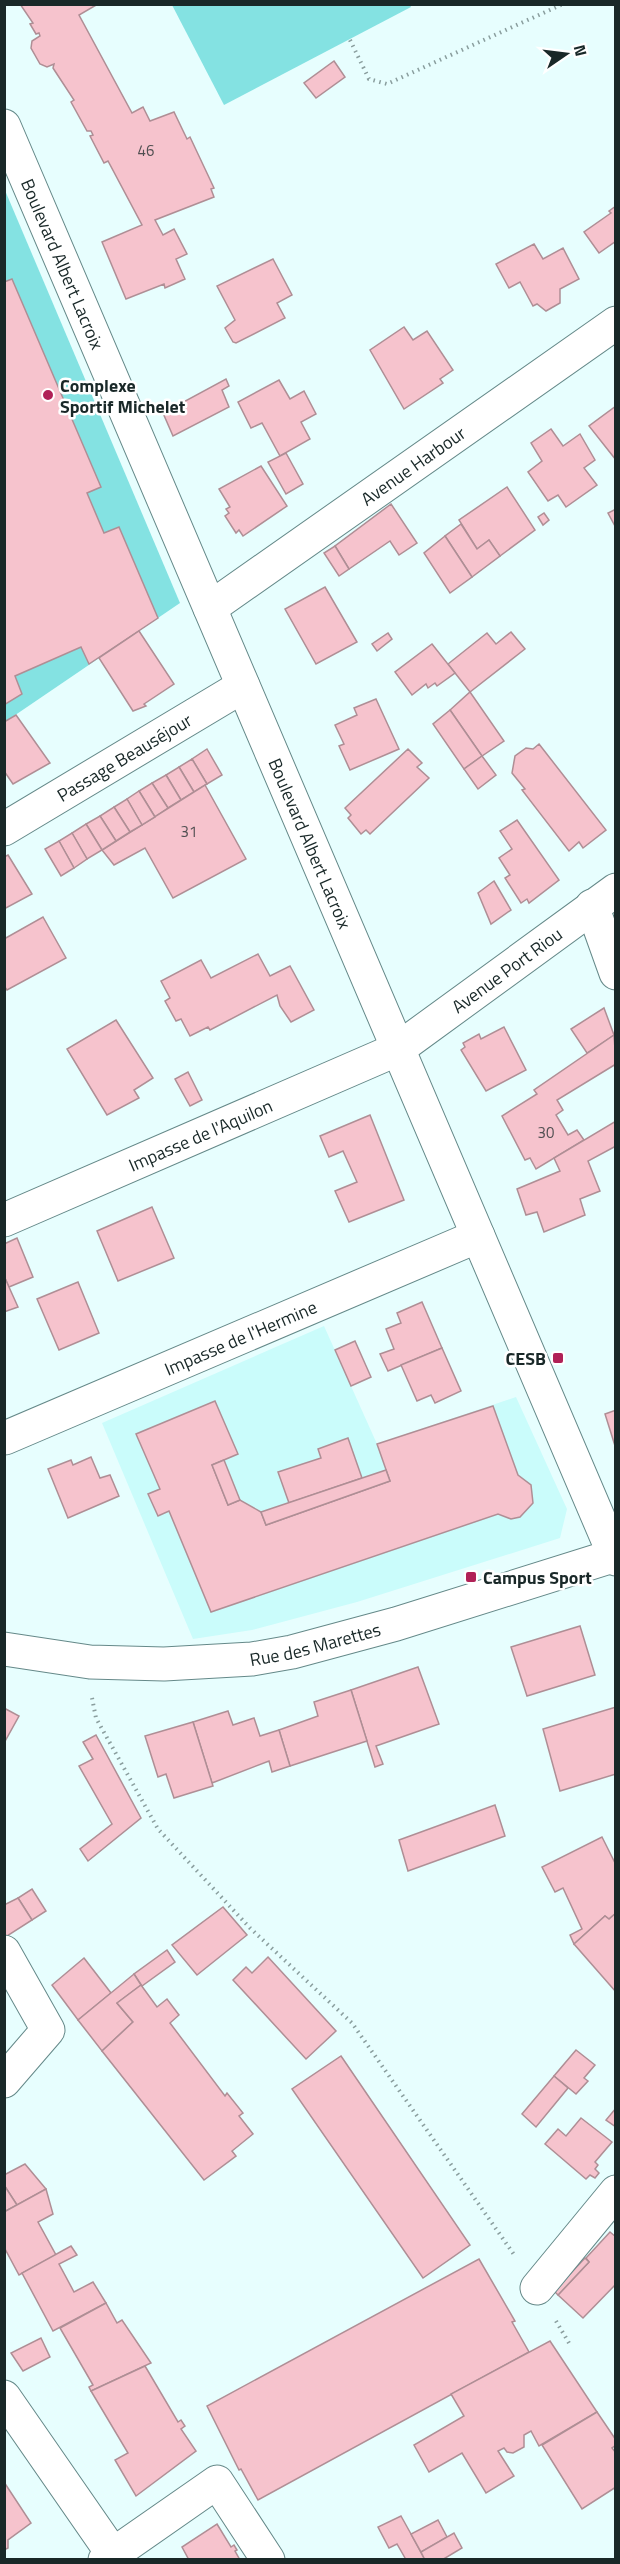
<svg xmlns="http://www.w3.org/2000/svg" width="620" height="2564" font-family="'Titillium Web',sans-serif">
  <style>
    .built { fill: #cafcfb }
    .green { fill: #84e2e2 }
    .building { fill: #f6c3cd; stroke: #af8e95; stroke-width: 1.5 }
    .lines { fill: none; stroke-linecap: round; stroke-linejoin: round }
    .street-casing { stroke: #658989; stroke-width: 35 }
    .secondary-casing { stroke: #658989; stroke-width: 35 }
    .path { stroke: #8a9e9e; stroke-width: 4; stroke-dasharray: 1.5 4.5; stroke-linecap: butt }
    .street { stroke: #fff; stroke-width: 33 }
    .secondary { stroke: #fff; stroke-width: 33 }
    .poi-dot { fill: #b02157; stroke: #fff; stroke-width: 2 }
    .labels { text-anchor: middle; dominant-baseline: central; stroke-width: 5; stroke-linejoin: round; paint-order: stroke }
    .number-label { font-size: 15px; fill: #504f51 }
    .street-label { font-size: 18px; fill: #192828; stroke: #fff }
    .poi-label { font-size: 18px; font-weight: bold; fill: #192828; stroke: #fff; text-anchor: start }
  </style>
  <rect width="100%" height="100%" fill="#e7fefe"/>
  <path class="built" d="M324,1326L377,1444L516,1397L567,1509L560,1538L357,1602L252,1630L193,1639L102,1423Z"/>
  <g class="green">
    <path d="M410,5L411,7L224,105L172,5Z"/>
    <path d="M4,188L180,603L5,722H4Z"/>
  </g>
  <g class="building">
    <path d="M20,4H98L79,15L132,113L143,107L150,121L174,112L187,139L190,137L214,188L211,189L214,197L155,220L163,235L174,229L187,254L176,259L185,279L165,288L164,284L126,299L102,242L142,225L108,161L104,163L90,136L93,135L91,131H87L71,102L74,100L53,68L54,64L47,67L40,64L31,48L32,41L40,36L39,33L36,34L30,24L33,23Z"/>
    <path d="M334,61L345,77L316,98L304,83Z"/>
    <path d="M616,206V241L599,253L584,232L611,213L609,211Z"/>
    <path d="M534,244L543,259L563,248L579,279L560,289V303L546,311L537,304L533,306L520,282L509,288L496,264Z"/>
    <path d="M273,259L292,295L277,303L285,318L236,343L233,342L225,328L235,320L217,286Z"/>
    <path d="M12,279L101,487L87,493L104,533L119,527L158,618L89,664L81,647L15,676L22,694L4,705V282Z"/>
    <path d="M404,327L413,340L427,331L453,370L440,379L443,383L404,409L370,350Z"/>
    <path d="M226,379L229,386L222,390L229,407L173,436L163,413Z"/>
    <path d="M279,380L290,399L304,391L316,414L301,422L310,439L280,456L262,423L251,428L238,402Z"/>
    <path d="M616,406V460L589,426Z"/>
    <path d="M551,429L563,446L580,434L595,460L584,468L597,485L566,507L558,495L548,501L528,472L542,461L531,443Z"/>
    <path d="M286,453L303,484L286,494L268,462Z"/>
    <path d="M261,466L287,506L243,536L239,530L236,533L225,516L229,513L226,509L230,507L219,489Z"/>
    <path d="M507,487L535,530L500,556L489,540L477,549L459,520Z"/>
    <path d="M391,504L417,543L399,555L390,541L349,569L335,546Z"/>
    <path d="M616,509V528L608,513Z"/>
    <path d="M544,513L549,520L543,525L538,517Z"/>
    <path d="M461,524L477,549L489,540L500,556L472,577L445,536Z"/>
    <path d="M445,536L472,577L450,593L424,553Z"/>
    <path d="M335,546L349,569L339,576L324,553Z"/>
    <path d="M325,587L357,642L316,664L285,609Z"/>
    <path d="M139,631L174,684L144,704L146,706L133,711L99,658Z"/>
    <path d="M511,632L525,649L470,692L448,664L487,633L496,644Z"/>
    <path d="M388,633L392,639L377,651L372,644Z"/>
    <path d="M432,644L455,673L437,686L435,683L428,688L426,684L412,695L395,672Z"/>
    <path d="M470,692L504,741L482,756L450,710Z"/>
    <path d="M376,699L399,749L350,770L339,746L344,744L335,725L357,715L354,708Z"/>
    <path d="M450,710L482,756L464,769L433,724Z"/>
    <path d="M16,715L50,763L13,784L4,771V722Z"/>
    <path d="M539,744L606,830L583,848L579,842L569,851L522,790L525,789L512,773L515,756L526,748L533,749Z"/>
    <path d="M207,749L222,775L207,784L192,759Z"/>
    <path d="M408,749L422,763L417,767L429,778L370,834L366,830L361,834L348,818L351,815L345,808Z"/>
    <path d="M482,756L496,775L478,789L464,769Z"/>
    <path d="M192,759L207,784L194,792L179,767Z"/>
    <path d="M179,767L194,792L181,800L166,775Z"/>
    <path d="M166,775L181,800L168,808L152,783Z"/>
    <path d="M152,783L168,808L155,817L139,791Z"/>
    <path d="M205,785L246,859L173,898L145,848L114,865L102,850Z"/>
    <path d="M139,791L155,817L142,825L127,799Z"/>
    <path d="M127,799L142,825L130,832L114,807Z"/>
    <path d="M114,807L130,832L116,841L100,816Z"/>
    <path d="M100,816L116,841L102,850L86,824Z"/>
    <path d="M517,820L559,880L529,903L527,899L521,903L505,878L510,875L499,858L512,849L500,831Z"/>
    <path d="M86,824L102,850L87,859L72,833Z"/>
    <path d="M72,833L87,859L74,868L59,841Z"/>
    <path d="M59,841L74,868L61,876L45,849Z"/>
    <path d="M8,855L32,894L4,909V857Z"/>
    <path d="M494,881L511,910L491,924L478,893Z"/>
    <path d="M43,917L66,958L7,990L4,986V939Z"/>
    <path d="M258,954L270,976L290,966L314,1010L291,1022L280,1006L277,995L210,1030L208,1027L190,1036L181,1019L176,1021L165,1001L170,998L161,981L201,960L211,978Z"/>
    <path d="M604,1008L614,1035L587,1053L571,1029Z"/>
    <path d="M116,1020L153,1078L134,1090L139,1098L107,1115L67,1049Z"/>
    <path d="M504,1027L526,1070L486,1091L461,1050L465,1047L463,1043L479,1034L481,1039Z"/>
    <path d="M614,1035L616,1064L557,1100L563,1110L556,1115L568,1135L577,1130L584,1140L536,1169L530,1158L525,1160L502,1116L537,1094L534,1090Z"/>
    <path d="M188,1072L202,1100L190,1106L175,1079Z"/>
    <path d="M370,1115L404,1200L349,1222L335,1191L357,1182L343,1151L329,1157L320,1136Z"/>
    <path d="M616,1121V1146L588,1161L600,1191L580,1199L585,1215L544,1232L537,1212L526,1215L517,1189L560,1171L554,1158Z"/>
    <path d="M152,1207L174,1258L118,1281L97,1231Z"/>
    <path d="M17,1238L33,1277L9,1287L4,1276V1244Z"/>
    <path d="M4,1276L18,1307L4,1312Z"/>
    <path d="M78,1282L99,1333L59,1350L37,1299Z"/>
    <path d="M422,1302L442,1348L388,1371L380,1354L394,1349L386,1329L401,1323L397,1313Z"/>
    <path d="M355,1341L371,1377L351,1386L335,1350Z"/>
    <path d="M442,1348L461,1391L435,1403L431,1395L417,1401L401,1365Z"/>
    <path d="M215,1401L238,1454L212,1465L228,1505L240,1500L261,1512L266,1525L390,1481L377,1444L493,1406L518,1475L531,1485L533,1503L520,1517L511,1519L498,1514L211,1612L169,1511L158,1516L148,1494L160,1489L136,1434Z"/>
    <path d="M616,1410V1449L605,1414Z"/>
    <path d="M348,1438L362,1478L289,1503L278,1472L321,1458L318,1449Z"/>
    <path d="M91,1457L100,1478L110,1475L119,1496L68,1518L48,1469L71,1460L73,1465Z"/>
    <path d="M224,1460L240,1500L228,1505L212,1465Z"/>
    <path d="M386,1470L390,1481L266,1525L261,1512Z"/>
    <path d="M580,1626L595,1675L527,1696L511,1647Z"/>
    <path d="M418,1667L439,1724L376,1746L383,1764L375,1767L351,1690Z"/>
    <path d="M351,1690L367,1741L290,1766L279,1730L318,1716L314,1702Z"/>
    <path d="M616,1707V1774L560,1791L543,1729Z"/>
    <path d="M4,1708L19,1716L4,1743Z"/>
    <path d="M228,1711L233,1725L254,1718L260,1736L279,1730L290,1766L272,1772L269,1761L212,1783L193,1722Z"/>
    <path d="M193,1722L213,1786L174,1798L166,1774L158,1777L145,1736Z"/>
    <path d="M96,1735L141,1818L88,1861L80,1849L112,1824L79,1766L93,1759L83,1742Z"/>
    <path d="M495,1805L505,1836L408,1871L399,1840Z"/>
    <path d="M602,1837L616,1865V1913L609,1919L605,1916L574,1944L570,1935L582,1929L563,1888L555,1892L542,1867Z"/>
    <path d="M32,1889L46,1911L32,1920L18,1898Z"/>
    <path d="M18,1898L32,1920L4,1938V1905Z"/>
    <path d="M223,1907L247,1935L197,1975L172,1945Z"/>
    <path d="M616,1913V1992L574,1944L605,1916L609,1919Z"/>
    <path d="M167,1950L175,1962L142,1986L134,1974Z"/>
    <path d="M268,1957L336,2031L306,2059L233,1980L246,1967L252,1973Z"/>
    <path d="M84,1958L111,1993L78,2020L52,1985Z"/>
    <path d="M134,1974L141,1985L117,2003L133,2022L102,2051L78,2020Z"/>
    <path d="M141,1985L157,2007L167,1999L179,2015L170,2023L225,2096L227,2093L243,2113L239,2116L253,2134L232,2151L236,2156L204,2180L102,2051L133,2022L117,2003Z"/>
    <path d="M576,2050L595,2065L584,2078L588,2081L576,2094L554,2076Z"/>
    <path d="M341,2056L470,2245L423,2278L292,2089Z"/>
    <path d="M554,2076L568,2088L536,2127L522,2114Z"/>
    <path d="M616,2108V2127L606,2120Z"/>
    <path d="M581,2118L612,2142L595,2162L598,2165L595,2169L599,2173L595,2178L590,2175L586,2179L545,2144L558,2129L566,2136Z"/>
    <path d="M25,2164L46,2189L17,2205L4,2185V2175Z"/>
    <path d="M4,2185L17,2205L4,2212Z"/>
    <path d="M46,2189L53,2214L38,2222L56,2255L19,2275L4,2247V2212Z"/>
    <path d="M610,2232L616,2237V2284L583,2318L558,2295L589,2262L586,2258Z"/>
    <path d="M71,2246L77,2255L59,2264L74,2292L93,2282L106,2303L53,2331L22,2273Z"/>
    <path d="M585,2258L589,2262L558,2295L554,2291Z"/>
    <path d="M479,2259L515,2321L512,2322L529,2352L258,2500L241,2469L239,2470L207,2406Z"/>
    <path d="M106,2303L117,2323L122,2320L151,2363L91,2391L89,2387L93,2385L60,2328Z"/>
    <path d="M41,2338L50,2357L23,2371L11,2353Z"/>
    <path d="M550,2341L597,2412L539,2446L531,2431L524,2435V2447L513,2453L507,2452L504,2448L498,2451L514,2476L486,2493L462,2453L429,2472L414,2445L464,2416L451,2394Z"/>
    <path d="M145,2366L178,2422L181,2420L185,2426L181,2429L196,2451L136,2496L115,2460L128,2453L91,2391Z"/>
    <path d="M597,2412L616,2440V2445L612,2448L616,2453V2487L582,2509L542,2445Z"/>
    <path d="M4,2482L31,2523L8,2540V2548L4,2550Z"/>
    <path d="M401,2516L411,2534L425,2560H402L405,2558L397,2544L389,2548L378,2527Z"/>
    <path d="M438,2520L447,2537L421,2552L411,2534Z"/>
    <path d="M217,2524L231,2547L234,2545L237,2550L235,2551L240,2560H189L182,2547Z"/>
    <path d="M454,2533L462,2548L442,2560H425L421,2552Z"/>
  </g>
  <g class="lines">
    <g class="street-casing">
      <g id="street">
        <path id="s1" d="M210,608L616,323"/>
        <path id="s2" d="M4,829L243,686"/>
        <path d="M592,906L616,973"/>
        <path id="s3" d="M4,1220L398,1049L616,890"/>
        <path id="s4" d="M5,1438L478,1236"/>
        <path id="s5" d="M4,1649L90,1662L164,1664L252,1659L292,1652L396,1624L616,1555"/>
        <path d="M4,1952L48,2030L4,2081"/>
        <path d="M537,2288L616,2192"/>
        <path d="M4,2397L117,2560"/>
        <path d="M105,2560L217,2482L268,2560"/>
      </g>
    </g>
    <g class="secondary-casing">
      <g id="secondary">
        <path id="s6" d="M4,126L616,1559"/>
      </g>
    </g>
    <g class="path">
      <path d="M350,40L369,79L387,84L563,4"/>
      <path d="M92,1698L96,1718L158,1829L250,1928L352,2023L515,2256"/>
      <path d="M556,2321L569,2343"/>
    </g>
    <use href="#street" class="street"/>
    <use href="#secondary" class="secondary"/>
  </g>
  <g class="poi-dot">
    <circle cx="48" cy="395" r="6"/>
    <rect x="552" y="1352" width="12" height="12" rx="3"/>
    <rect x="465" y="1571" width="12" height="12" rx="3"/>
  </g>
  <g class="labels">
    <g class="number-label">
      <text x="146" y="150">46</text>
      <text x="189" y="831">31</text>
      <text x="546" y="1132">30</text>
    </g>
    <g class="street-label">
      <text stroke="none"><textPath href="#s6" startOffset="150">Boulevard Albert Lacroix</textPath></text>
      <text stroke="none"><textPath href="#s1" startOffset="248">Avenue Harbour</textPath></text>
      <text stroke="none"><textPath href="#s2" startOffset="140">Passage Beauséjour</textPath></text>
      <text stroke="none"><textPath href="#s6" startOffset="780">Boulevard Albert Lacroix</textPath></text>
      <text stroke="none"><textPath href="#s3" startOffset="564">Avenue Port Riou</textPath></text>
      <text stroke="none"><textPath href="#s3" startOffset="214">Impasse de l'Aquilon</textPath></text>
      <text stroke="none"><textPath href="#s4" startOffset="256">Impasse de l'Hermine</textPath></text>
      <text stroke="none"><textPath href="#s5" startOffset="314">Rue des Marettes</textPath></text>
    </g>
    <g class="poi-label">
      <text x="60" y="385">Complexe<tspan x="60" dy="21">Sportif Michelet</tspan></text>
      <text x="546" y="1358" text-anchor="end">CESB</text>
      <text x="483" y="1577">Campus Sport</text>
    </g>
  </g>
  <rect width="620" height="2564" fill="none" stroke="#192828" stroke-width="12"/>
  <g transform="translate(566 54) rotate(76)" stroke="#ffffff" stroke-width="4.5" paint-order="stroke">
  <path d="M0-4.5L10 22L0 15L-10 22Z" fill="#192828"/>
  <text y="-9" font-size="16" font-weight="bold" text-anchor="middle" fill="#192828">N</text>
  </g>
</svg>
